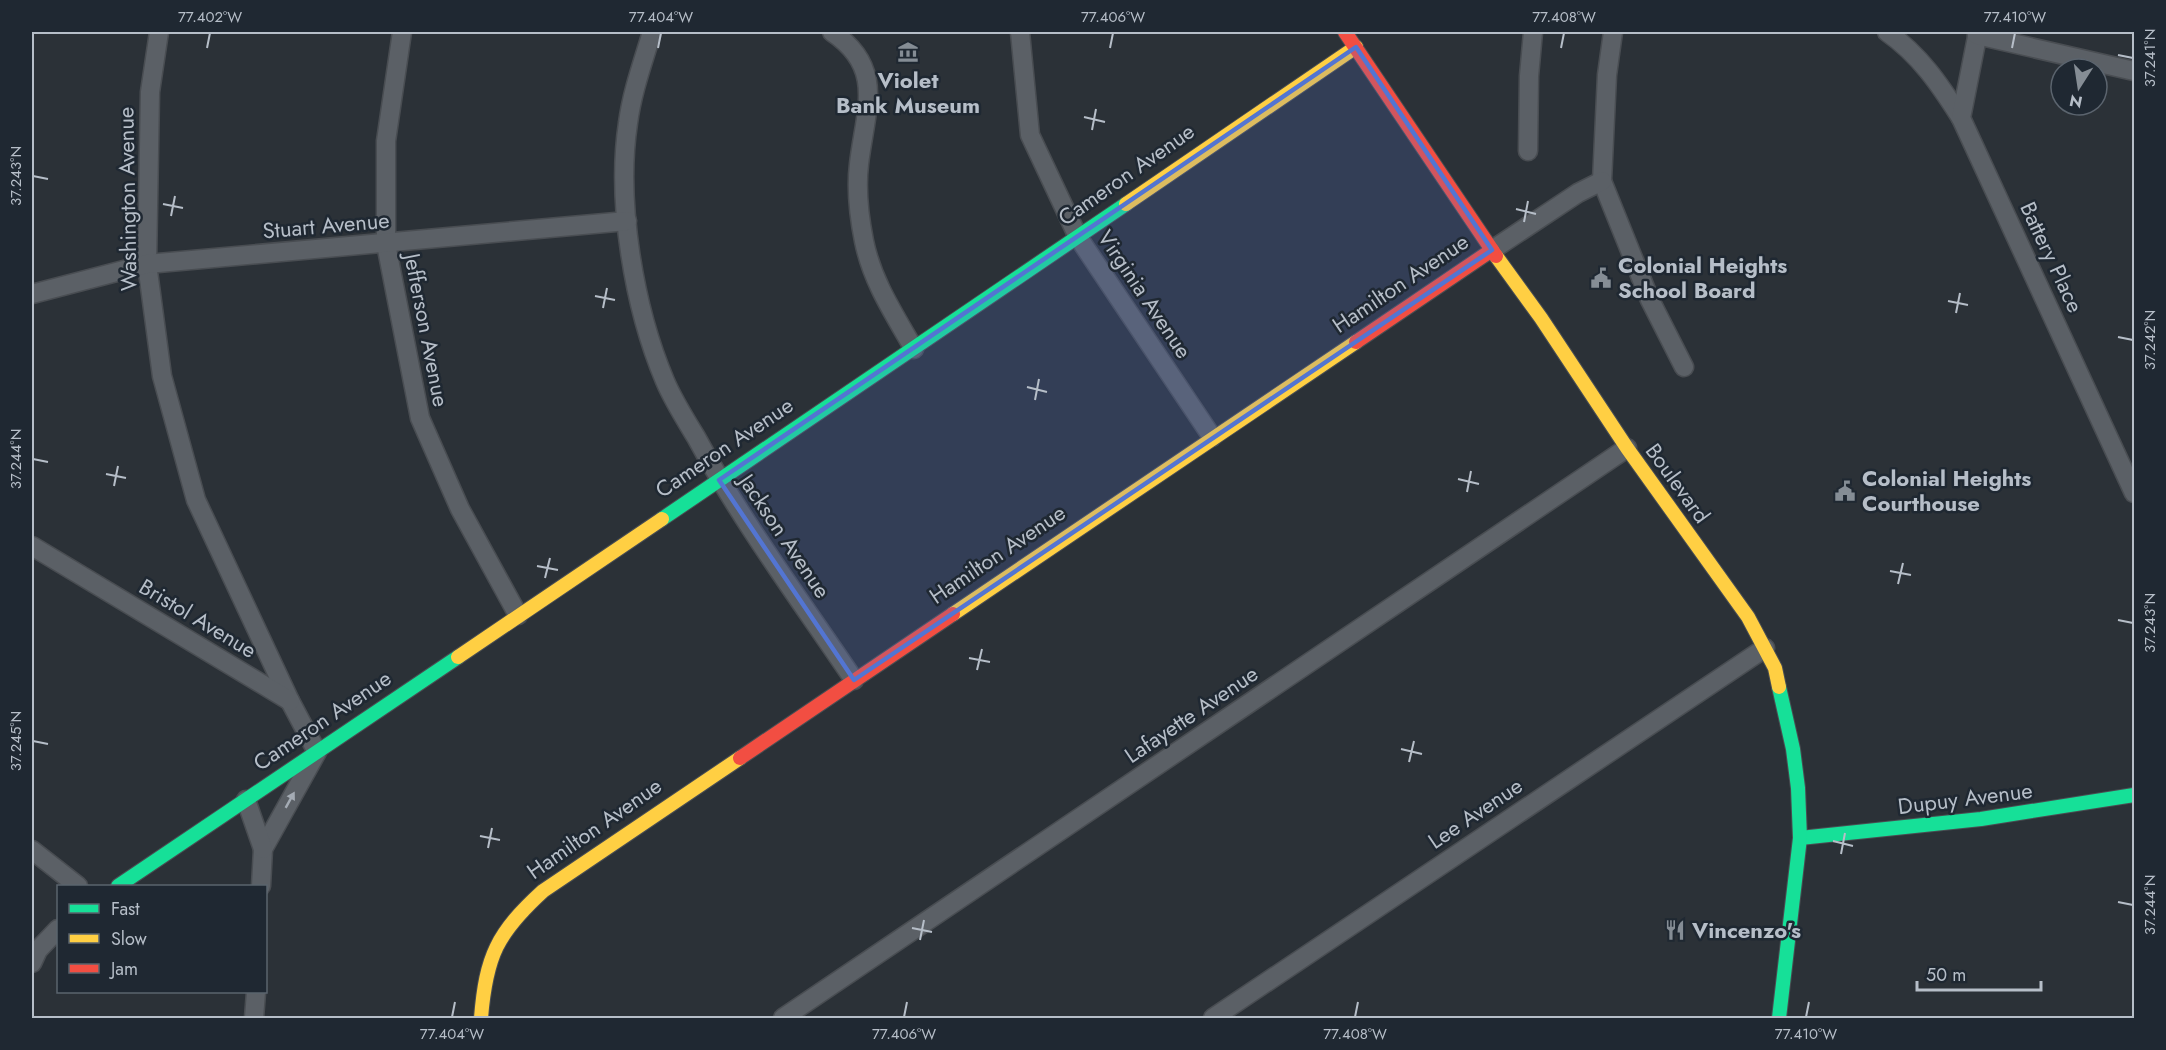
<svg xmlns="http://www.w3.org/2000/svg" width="2166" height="1050" font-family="Jost,sans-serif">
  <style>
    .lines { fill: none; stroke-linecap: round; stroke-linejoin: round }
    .street-casing { stroke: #494d52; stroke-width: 21 }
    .fast-casing { stroke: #494d52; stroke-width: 16 }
    .slow-casing { stroke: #494d52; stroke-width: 16 }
    .jam-casing { stroke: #494d52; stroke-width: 16 }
    .street { stroke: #5b6066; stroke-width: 18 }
    .fast { stroke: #16e098; stroke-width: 14 }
    .slow { stroke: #ffcf43; stroke-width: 14 }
    .jam { stroke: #f24e42; stroke-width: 14 }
    .oneway { fill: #a4abb4 }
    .marked { fill: #5375d2; fill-opacity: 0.2; stroke: #5375d2; stroke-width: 4.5; stroke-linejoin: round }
    .ticks { fill: none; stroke: #b6bec8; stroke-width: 2 }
    .labels { text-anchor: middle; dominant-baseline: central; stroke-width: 5; stroke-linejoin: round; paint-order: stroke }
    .poi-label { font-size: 22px; font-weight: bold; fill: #b6bec8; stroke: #1f2832; text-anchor: start }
    .street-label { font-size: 22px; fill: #b6bec8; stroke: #1f2832 }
    .neatline { fill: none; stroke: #b6bec8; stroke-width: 2 }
    .ticks-label { font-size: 15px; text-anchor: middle; fill: #b6bec8 }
  </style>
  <rect width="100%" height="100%" fill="#2b3137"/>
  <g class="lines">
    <g class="street-casing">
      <g id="street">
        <path d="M159,32L150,92L147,264L162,376L196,500L290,701L317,752L263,849L261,886"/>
        <path d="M402,32L386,141V244L420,418L460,509L518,615"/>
        <path d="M652,32C643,62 632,92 628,123C616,202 634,308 665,381C673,400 685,419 696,437C742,522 800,600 854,680"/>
        <path d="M832,32C886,68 865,111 859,164C856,189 859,216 864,241C872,281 894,314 914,349"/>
        <path d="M1020,32L1030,135L1078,237L1212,437"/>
        <path d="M1613,32L1607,75L1602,181L1650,300L1684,367"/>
        <path d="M1887,32C1920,55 1940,85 1961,118"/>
        <path d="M1978,32L1961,118L2134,493"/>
        <path d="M1977,35L2134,71"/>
        <path d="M1528,151L1529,76L1533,32"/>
        <path d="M1492,250L1578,193L1602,181"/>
        <path d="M32,294L147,264L627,221"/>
        <path d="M32,546L290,701"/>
        <path d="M246,800L263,849"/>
        <path d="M32,850L78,886"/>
        <path d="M32,963L38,950L58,929"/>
        <path d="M254,1018L256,992"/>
        <path d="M783,1018L1627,448"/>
        <path d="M1213,1018L1765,648"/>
      </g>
    </g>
    <g class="fast-casing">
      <g id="fast">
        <path d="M662,519L1126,204"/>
        <path d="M1800,838L1981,819L2134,795"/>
        <path d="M118,886L458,657"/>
        <path d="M1779,1018L1800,838L1798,788L1793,749L1779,687"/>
      </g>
    </g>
    <g class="slow-casing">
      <g id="slow">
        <path d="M1126,204L1356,47"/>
        <path d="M1496,256L1541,318L1627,448L1748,617L1775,668L1779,687"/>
        <path d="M953,614L1356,342"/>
        <path d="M458,657L662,519"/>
        <path d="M481,1018C486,956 497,933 543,891L740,758"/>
      </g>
    </g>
    <g class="jam-casing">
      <g id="jam">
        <path d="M1345,32L1496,256"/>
        <path d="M1356,342L1492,250"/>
        <path d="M740,758L953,614"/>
      </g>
    </g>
    <use href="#street" class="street"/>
    <use href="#fast" class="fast"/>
    <use href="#slow" class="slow"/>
    <use href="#jam" class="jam"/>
  </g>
  <defs><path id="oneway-solid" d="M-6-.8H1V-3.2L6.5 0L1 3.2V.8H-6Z" transform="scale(1.5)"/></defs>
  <use class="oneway" href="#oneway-solid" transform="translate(290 800) rotate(-61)"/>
  <path class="marked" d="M1356,47L1492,250L854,680L719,480Z"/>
  <path class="ticks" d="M207,48L210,33M658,48L661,33M1110,48L1113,33M1561,48L1564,33M2012,48L2015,33M2118,55L2133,58M1084,117L1105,122M1092,130L1096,109M33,176L48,179M163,204L183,208M1516,209L1536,214M171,216L175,196M1524,222L1528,201M595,296L615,300M1948,301L1968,305M603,308L607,288M1956,313L1960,293M2118,337L2133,340M1027,387L1047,392M1035,400L1039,379M33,459L48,462M106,474L126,478M1458,479L1479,484M114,486L118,466M1467,492L1471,471M537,566L558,570M1890,571L1911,575M545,578L550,558M1898,584L1903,563M2118,620L2133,623M969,658L990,662M977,670L982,649M33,741L48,744M1401,749L1422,754M1409,762L1414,741M480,836L500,840M1833,841L1853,846M488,848L492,828M1841,854L1845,833M2118,902L2133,905M912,928L932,932M920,940L924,920M452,1017L455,1002M904,1017L907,1002M1355,1017L1358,1002M1806,1017L1809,1002"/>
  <defs>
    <g id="museum-bare" transform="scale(1.62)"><path d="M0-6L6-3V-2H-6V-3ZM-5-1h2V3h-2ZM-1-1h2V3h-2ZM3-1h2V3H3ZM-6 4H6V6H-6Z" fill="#858d95" stroke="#1f2832" stroke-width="2.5" paint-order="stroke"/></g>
    <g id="civic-bare" transform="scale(1.62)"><path d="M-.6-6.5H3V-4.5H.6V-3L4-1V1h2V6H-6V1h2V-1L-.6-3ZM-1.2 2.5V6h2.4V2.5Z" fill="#858d95" stroke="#1f2832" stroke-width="2.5" paint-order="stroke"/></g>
    <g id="restaurant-bare" transform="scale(1.62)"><path d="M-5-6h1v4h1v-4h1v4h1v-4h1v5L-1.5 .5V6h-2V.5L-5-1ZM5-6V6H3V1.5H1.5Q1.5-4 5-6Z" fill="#858d95" stroke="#1f2832" stroke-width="2.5" paint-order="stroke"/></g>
  </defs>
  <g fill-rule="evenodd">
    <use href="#museum-bare" x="908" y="52"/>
    <use href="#civic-bare" x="1601" y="278"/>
    <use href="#civic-bare" x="1845" y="491"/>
    <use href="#restaurant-bare" x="1675" y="930"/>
  </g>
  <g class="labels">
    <g class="poi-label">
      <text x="908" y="80" text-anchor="middle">Violet<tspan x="908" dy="25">Bank Museum</tspan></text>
      <text x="1618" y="265">Colonial Heights<tspan x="1618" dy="25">School Board</tspan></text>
      <text x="1862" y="478">Colonial Heights<tspan x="1862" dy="25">Courthouse</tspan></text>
      <text x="1692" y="930">Vincenzo's</text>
    </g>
    <g class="street-label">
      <text transform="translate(1126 174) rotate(-35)">Cameron Avenue</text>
      <text transform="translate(127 199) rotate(-91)">Washington Avenue</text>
      <text transform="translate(326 225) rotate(-5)">Stuart Avenue</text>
      <text transform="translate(2052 257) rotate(65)">Battery Place</text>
      <text transform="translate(1400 283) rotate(-34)">Hamilton Avenue</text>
      <text transform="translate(1145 294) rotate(56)">Virginia Avenue</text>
      <text transform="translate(427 330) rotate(79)">Jefferson Avenue</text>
      <text transform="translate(724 447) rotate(-34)">Cameron Avenue</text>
      <text transform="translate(1678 483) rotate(54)">Boulevard</text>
      <text transform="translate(785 536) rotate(56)">Jackson Avenue</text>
      <text transform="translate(997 554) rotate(-34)">Hamilton Avenue</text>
      <text transform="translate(198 618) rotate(31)">Bristol Avenue</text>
      <text transform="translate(1191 714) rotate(-34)">Lafayette Avenue</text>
      <text transform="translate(322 720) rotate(-34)">Cameron Avenue</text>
      <text transform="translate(1965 798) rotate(-7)">Dupuy Avenue</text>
      <text transform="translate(1475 813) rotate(-34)">Lee Avenue</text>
      <text transform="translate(594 828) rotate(-35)">Hamilton Avenue</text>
    </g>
  </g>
  <rect width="2166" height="1050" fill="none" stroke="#1f2832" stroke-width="66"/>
  <rect x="57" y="885" width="210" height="108" fill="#1f2832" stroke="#5b646e" stroke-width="1.5"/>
  <rect x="69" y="904" width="30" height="9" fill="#16e098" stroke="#5b646e" stroke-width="1.5"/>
  <text x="111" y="915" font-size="18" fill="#b6bec8">Fast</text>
  <rect x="69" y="934" width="30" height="9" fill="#ffcf43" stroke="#5b646e" stroke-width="1.5"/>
  <text x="111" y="945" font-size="18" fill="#b6bec8">Slow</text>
  <rect x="69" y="964" width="30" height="9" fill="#f24e42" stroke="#5b646e" stroke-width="1.5"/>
  <text x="111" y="975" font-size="18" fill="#b6bec8">Jam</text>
  <g transform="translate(2079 87) rotate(192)"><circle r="28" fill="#1f2832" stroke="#5b646e" stroke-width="1.5"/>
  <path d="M0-4.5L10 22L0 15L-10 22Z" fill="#858d95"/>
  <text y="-9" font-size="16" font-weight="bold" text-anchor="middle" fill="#b6bec8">N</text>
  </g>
  <path d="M1917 981v9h124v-9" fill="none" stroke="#b6bec8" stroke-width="3"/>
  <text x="1926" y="981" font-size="18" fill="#b6bec8" stroke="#1f2832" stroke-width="4.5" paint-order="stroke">50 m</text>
  <rect x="33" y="33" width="2100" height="984" class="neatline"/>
  <g class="ticks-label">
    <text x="210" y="22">77.402°W</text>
    <text x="661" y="22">77.404°W</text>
    <text x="1113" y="22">77.406°W</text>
    <text x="1564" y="22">77.408°W</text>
    <text x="2015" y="22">77.410°W</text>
    <text transform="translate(2150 58) rotate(-90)" y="5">37.241°N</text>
    <text transform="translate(16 176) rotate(-90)" y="5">37.243°N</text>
    <text transform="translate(2150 340) rotate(-90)" y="5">37.242°N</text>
    <text transform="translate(16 459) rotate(-90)" y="5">37.244°N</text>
    <text transform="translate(2150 623) rotate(-90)" y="5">37.243°N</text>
    <text transform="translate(16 741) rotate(-90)" y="5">37.245°N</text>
    <text transform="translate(2150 905) rotate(-90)" y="5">37.244°N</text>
    <text x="452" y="1039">77.404°W</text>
    <text x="904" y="1039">77.406°W</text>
    <text x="1355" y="1039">77.408°W</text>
    <text x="1806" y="1039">77.410°W</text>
  </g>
</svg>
